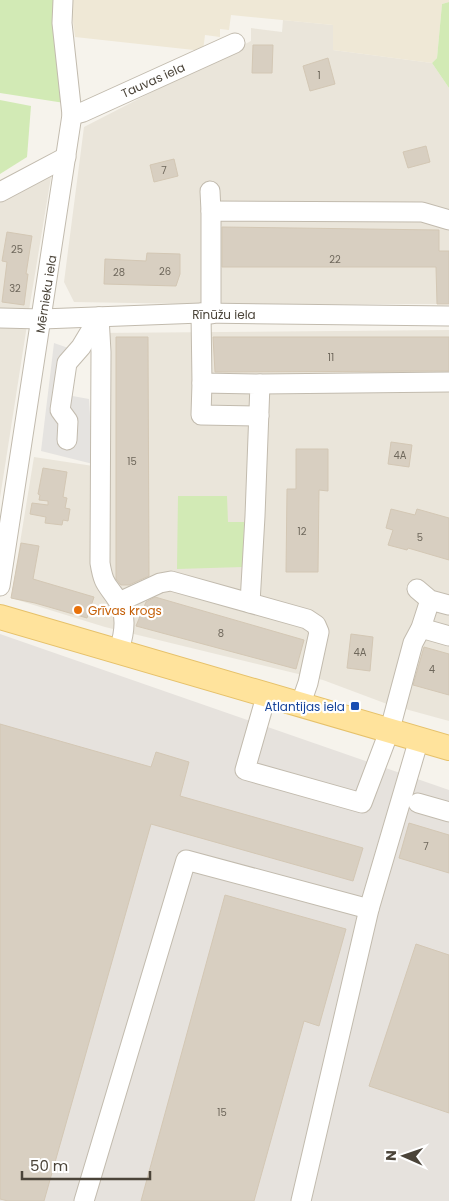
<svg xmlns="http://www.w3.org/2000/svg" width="449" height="1201" font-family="Poppins,sans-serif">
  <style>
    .residential { fill: #eae5da }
    .industrial { fill: #e6e2dd }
    .education { fill: #efe8d6 }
    .green { fill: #d2eab5 }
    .parking { fill: #e5e3e0 }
    .building { fill: #d8cfc1; stroke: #d3c7b4 }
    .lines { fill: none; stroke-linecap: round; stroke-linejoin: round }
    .minor-casing { stroke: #c2bbae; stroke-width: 21 }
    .major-casing { stroke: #e6c16a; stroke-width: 26 }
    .minor { stroke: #fff; stroke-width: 19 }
    .major { stroke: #ffe39c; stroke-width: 24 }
    .food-dot { fill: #e8710a; stroke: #fff; stroke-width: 2 }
    .transit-dot { fill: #1a4fb4; stroke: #fff; stroke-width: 2 }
    .labels { text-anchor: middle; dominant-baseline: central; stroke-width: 4.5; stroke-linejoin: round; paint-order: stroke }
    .number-label { font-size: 10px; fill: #6e675b }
    .street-label { font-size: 12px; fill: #4b4439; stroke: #fff }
    .food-label { font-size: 12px; fill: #c56008; stroke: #fff; text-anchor: start }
    .transit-label { font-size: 12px; fill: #164399; stroke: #fff; text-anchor: end }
  </style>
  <rect width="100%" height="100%" fill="#f6f3ec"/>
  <g class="residential">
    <path d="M283,20L333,25V50L432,63L449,88V304H193L74,302L64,282L84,127L251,41V28L282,32Z"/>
    <path d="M52,171L29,310L0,309V199Z"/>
    <path d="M0,325H27L0,498Z"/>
    <path d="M449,330V721L387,704L323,680L105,627L11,598L34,457L93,466L95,333Z"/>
  </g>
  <path class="industrial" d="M0,634L449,790V1201H0Z"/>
  <path class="education" d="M70,0H449V2L442,4L437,58L432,63L333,50V25L231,15L229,30L220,29V37L205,35L203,51L75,37Z"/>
  <g class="green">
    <path d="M0,0H63L71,104L0,93Z"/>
    <path d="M449,2V88L432,63L437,58L442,4Z"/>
    <path d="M0,100L31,106L27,157L0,174Z"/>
    <path d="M178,496H227L228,522H244L243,567L177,569Z"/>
  </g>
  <path class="parking" d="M54,343L74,350L67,395L89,399L93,464L41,451Z"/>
  <g class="building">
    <path d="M253,45H273L272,73H252Z"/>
    <path d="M328,58L335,84L310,91L303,66Z"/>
    <path d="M426,146L430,162L408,168L403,152Z"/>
    <path d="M174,159L178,176L154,182L150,165Z"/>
    <path d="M222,227L439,230V251H449V304H437L436,267H222Z"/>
    <path d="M7,232L32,236L26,274H28L24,305L2,302L7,262L2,261Z"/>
    <path d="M147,253L180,254V274L176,286L104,284L105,259L146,261Z"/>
    <path d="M116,337H148L149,576L129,585H121L116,579Z"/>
    <path d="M213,337H449V371L215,372Z"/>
    <path d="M391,442L412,445L409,467L388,464Z"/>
    <path d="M296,449H328V491L319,490L318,572H286L287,489H296Z"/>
    <path d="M43,468L67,472L63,497L67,498L65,508L70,509L68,521L63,520L62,525L45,523L46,517L30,514L32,503L48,505V501L39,500L40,495L38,494Z"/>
    <path d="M391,509L415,515L417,509L449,518V560L408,548L407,550L388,545L393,530L386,528Z"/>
    <path d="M21,543L39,546L33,579L94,597L87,618L35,603L11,598Z"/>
    <path d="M155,597L304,640L296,669L136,626L146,602Z"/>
    <path d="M351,634L373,637L370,671L347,668Z"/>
    <path d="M424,647L449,654V695L413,685Z"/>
    <path d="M0,724L151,767L156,752L189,762L180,796L363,848L353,881L151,824L44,1201H8L0,1199Z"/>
    <path d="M409,823L449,835V873L399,858Z"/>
    <path d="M225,895L346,929L319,1026L304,1021L254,1201H141Z"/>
    <path d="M416,944L449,955V1113L369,1086Z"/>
  </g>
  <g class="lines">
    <g class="minor-casing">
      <g id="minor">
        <path d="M72,115L83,112L235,43"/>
        <path d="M210,191L211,211"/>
        <path d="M0,192L66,157"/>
        <path d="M201,313L202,383L260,384L255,516L250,603"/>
        <path d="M211,314V211L422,212L449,220"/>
        <path d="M99,317L101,352L100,563C104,587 107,583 118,601C128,616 124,635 119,650"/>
        <path d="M0,318L42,319L201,313L449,316"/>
        <path d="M202,383L201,415L259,416"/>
        <path d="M260,384L449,382"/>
        <path d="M67,440L68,421L60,410L67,363L81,347L99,317"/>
        <path d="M0,586L72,115L62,23L63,0"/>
        <path d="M417,589L430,600L449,605"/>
        <path d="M119,602L160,583L171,581L307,619L316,625L319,632L308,683L301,703"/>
        <path d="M421,628L449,636"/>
        <path d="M267,693L245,770L362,803L390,729L413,643L421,628L430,600"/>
        <path d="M418,803L449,812"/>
        <path d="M84,1201L186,860L369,909"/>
        <path d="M301,1201L369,909L419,739"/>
      </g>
    </g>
    <g class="major-casing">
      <path id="major" d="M0,617L449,748"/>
    </g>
    <use href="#minor" class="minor"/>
    <use href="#major" class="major"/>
  </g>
  <circle class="food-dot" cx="78" cy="610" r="5"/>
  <rect class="transit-dot" x="350" y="701" width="10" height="10" rx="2.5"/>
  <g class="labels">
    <g class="number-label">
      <text x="319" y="75">1</text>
      <text x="164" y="170">7</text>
      <text x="17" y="249">25</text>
      <text x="335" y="259">22</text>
      <text x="165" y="271">26</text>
      <text x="119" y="272">28</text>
      <text x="15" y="288">32</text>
      <text x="331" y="357">11</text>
      <text x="400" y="455">4A</text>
      <text x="132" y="461">15</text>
      <text x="302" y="531">12</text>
      <text x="420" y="537">5</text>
      <text x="221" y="633">8</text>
      <text x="360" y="652">4A</text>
      <text x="432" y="669">4</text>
      <text x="426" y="846">7</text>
      <text x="222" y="1112">15</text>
    </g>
    <g class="street-label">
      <text transform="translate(153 80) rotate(-24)">Tauvas iela</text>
      <text transform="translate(46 294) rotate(-81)">Mērnieku iela</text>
      <text x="224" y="314">Rīnūžu iela</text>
    </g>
    <g class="food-label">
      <text x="88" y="610">Grīvas krogs</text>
    </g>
    <g class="transit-label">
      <text x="345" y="706">Atlantijas iela</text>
    </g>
  </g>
  <g transform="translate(404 1156) rotate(272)" stroke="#ffffff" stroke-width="4" paint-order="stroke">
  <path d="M0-4L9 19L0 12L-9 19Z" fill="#4b4439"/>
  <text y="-8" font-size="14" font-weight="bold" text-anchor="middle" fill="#4b4439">N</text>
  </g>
  <path d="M22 1171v8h128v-8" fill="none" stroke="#4b4439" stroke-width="2.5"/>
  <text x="30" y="1171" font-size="15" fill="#4b4439" stroke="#ffffff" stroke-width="4" paint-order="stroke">50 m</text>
</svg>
